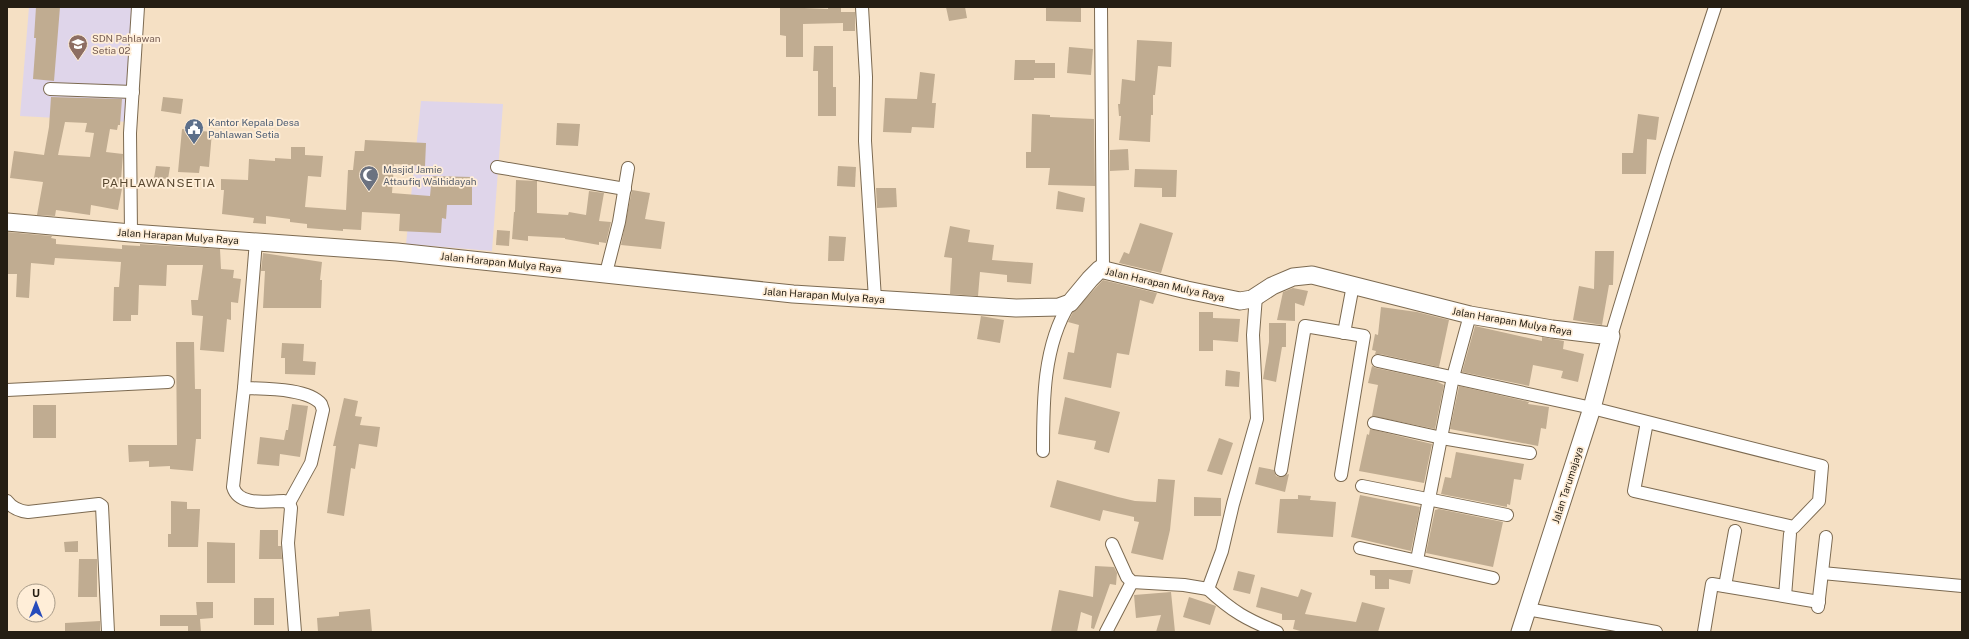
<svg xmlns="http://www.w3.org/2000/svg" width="1969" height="639" font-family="'Public Sans',sans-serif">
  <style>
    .education { fill: #dfd5ea }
    .building { fill: #c0ac91; fill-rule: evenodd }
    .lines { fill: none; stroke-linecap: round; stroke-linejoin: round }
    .street-casing { stroke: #7c6a51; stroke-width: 14 }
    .secondary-casing { stroke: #7c6a51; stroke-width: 19 }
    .street { stroke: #fff; stroke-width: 12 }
    .secondary { stroke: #fff; stroke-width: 17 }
    .labels { text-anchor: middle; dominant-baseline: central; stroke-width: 3.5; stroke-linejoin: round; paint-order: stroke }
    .education-label { font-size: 10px; fill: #785e54; stroke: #ffeed8; text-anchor: start }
    .service-label { font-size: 10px; fill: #4e5e75; stroke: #ffeed8; text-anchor: start }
    .worship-label { font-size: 10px; fill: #5b616d; stroke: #ffeed8; text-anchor: start }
    .street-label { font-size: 10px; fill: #251e13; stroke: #ffeed8 }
    .quarter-label { font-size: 12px; letter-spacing: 1px; fill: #594830; stroke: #ffeed8 }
  </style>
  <rect width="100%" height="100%" fill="#f5e0c4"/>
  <g class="education">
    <path d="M29,7H133L130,122L20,116Z"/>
    <path d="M421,101L503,104L492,251L406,244Z"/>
  </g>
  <g class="building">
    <path d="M36,7H60L54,81L33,79L36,38H34Z"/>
    <path d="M780,7L828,9V7H841V12H855V31H843V23L803,24V57H786V36L780,35Z"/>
    <path d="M946,7H965L967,18L949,21Z"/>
    <path d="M1046,7H1081V22L1046,21Z"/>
    <path d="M1137,40L1172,42L1171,67L1158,66L1155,95H1153V115H1151L1150,142L1119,140L1121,116H1119L1118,104H1120L1122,79L1135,81Z"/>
    <path d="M814,46H833V87H836V116H818V71H813Z"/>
    <path d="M1069,47L1093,49L1091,75L1067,73Z"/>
    <path d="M1015,60H1035V63H1055V78H1034V80H1014Z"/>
    <path d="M920,72L935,74L932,103H936L934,128L912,127L911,133L883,132L885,98L917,99Z"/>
    <path d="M51,97L122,99L120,125H118L117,130L110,129L106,152L123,154L121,180H123V183L118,210L91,205L90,215L56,210L55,216L37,215L43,182L10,178L14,151L44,155L49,127ZM65,122L87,123L85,132L94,133L90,157L58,155Z"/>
    <path d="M163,97L183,99L181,114L161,111Z"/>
    <path d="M1032,114L1050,115V117L1094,119L1095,186L1048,185L1050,168H1026V152H1031Z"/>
    <path d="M1638,114L1659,117L1656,140L1647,139L1646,174H1622V153H1633Z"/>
    <path d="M557,123L580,124L578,146L556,145Z"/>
    <path d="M182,129L212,132L209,167L200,166L199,173L178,172Z"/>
    <path d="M365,140L426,143L425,166L394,164L392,193L430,196L432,176L472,177V205H447L446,219L442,218L441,233L399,231L400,214L362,212L361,230L343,229V231L307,228V224L290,222V219L266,216V224L253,223L254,218L222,214L224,190H221V179L248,180L249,159L275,161V158L291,159V147H305V155L323,156L321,177L308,176L305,207L346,210L348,170H353L355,151H364Z"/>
    <path d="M1128,149L1129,170L1110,171V150Z"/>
    <path d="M156,166L170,167L168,179L154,178Z"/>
    <path d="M838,166L856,167L855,187L837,186Z"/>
    <path d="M1135,169L1177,170L1176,197H1162V188L1134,187Z"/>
    <path d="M516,180L537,181V213L568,215L569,212L586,215L589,191L604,193L599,221L611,222L606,243L599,242V245L565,239V238L528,236V241L512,239L514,212H515Z"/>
    <path d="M876,188H896L897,207L877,208Z"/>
    <path d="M632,190L650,193L645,219L665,222L661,249L621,245Z"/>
    <path d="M1058,191L1085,198L1083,212L1056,209Z"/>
    <path d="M1140,223L1173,233L1161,273L1119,263L1124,252L1129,254Z"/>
    <path d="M950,226L970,230L968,242L994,245L992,260L1033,263L1031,284L1007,282V275L980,272L978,296L950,294L952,258L944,257Z"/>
    <path d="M497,230L510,231L509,246L496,245Z"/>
    <path d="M7,232L52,236L51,238L56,239V244L122,249V245L140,246V244L220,249L221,269L234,270L233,278L241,279L238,303L231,302V320L227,319L224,352L200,350L203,316L192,315L191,300H198L203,265H167L166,286L139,285L138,315H131V321H113L114,287H119L121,262L55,258L54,265L31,263L29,298L16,297L17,274H7Z"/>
    <path d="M829,236L846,237L844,261H828Z"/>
    <path d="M1595,251H1614L1613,285H1609L1602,325L1573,320L1579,286L1594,289Z"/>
    <path d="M263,253L322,262L320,280H322L321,308H263L265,271H261Z"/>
    <path d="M1103,280L1157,293L1153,304L1140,300L1129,355L1117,353L1111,388L1063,379L1068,352L1074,353L1079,325L1068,322L1073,312Z"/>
    <path d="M1293,288L1308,291L1304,306L1295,303V321L1277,320L1283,292Z"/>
    <path d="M1381,307L1417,312L1449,320L1439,367L1380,354H1375L1376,351L1372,350L1375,334L1378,335Z"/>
    <path d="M1199,312H1213V318L1240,319L1238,342L1213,340V351H1199Z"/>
    <path d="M981,316L1004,320L1000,343L977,339Z"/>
    <path d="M1269,323H1286V347H1282L1276,382L1263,379L1269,342Z"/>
    <path d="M1475,326L1542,341V337L1564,341L1563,349L1584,354L1578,382L1561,378L1563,371L1533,365L1529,386L1462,372Z"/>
    <path d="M176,342H194L195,389H201V439H196L193,471L170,469V466L149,467V461L129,462L128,445H177Z"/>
    <path d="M282,343L304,344L303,361L316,362L315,375L285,374V358H281Z"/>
    <path d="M1372,366L1376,368L1436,381L1444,385L1435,429L1372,416L1378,385L1368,383Z"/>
    <path d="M1226,370L1240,372L1239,387L1225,386Z"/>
    <path d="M1459,386L1529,402L1528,404L1549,407L1546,429L1541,428L1538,446L1450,429Z"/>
    <path d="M1065,397L1120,412L1109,453L1094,449L1096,441L1058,434Z"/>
    <path d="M344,398L358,401L355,416L362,417L360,425L380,427L377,447L359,444L355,469L351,468L344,516L327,513L336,446H333Z"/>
    <path d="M292,404L308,406L300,457L280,454L279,466L257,464L260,437L284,440L286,430H288Z"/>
    <rect x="33" y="405" width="23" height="33"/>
    <path d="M1370,429L1432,444L1424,483L1359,471L1367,434L1369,435Z"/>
    <path d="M1219,438L1233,443L1222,475L1207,471Z"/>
    <path d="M1456,452L1524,464L1521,480L1514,479L1510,505L1507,504V507L1441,494L1445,477L1451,478Z"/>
    <path d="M1259,467L1274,470L1276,476L1279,477L1289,474L1285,492L1255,484Z"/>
    <path d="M1158,479L1175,480L1170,530L1163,560L1131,553L1139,522L1134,521V517L1103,510L1100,521L1050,507L1057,480L1118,497L1135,501L1156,502Z"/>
    <path d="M1298,495L1311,496L1310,500L1336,502L1333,537L1277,533L1280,499H1298Z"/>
    <path d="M1360,495L1420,507L1411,551L1351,537Z"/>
    <path d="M1194,497L1221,498V516H1194Z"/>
    <path d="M171,501L187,502V509H200L198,547H168V534H171Z"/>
    <path d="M1439,509L1503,522L1493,567L1426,553L1435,510Z"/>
    <path d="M260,530H278V546H281L282,559H259Z"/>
    <path d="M78,541V552H65L64,542Z"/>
    <path d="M207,542L235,543V583H207Z"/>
    <path d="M79,559H97V597H78Z"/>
    <path d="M1095,566L1114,567L1117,573L1116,585L1110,584L1094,629L1091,628L1092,616L1081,612L1077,632H1051L1059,590L1093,597Z"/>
    <path d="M1370,570H1413L1410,584L1389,579V589H1375V576L1370,575Z"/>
    <path d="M1238,571L1255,575L1250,594L1233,590Z"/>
    <path d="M1261,587L1298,597L1301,589L1312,593L1305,614L1356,622L1362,602L1385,608L1378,632H1304L1293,629L1295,620H1282V614L1256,607Z"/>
    <path d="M1171,592L1175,632H1156L1161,615L1136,618L1134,595Z"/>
    <path d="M1189,597L1216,606L1210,625L1183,617Z"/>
    <rect x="254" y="598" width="20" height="27"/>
    <path d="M196,602H213V618L200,619L201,632H188V626H160V615H197Z"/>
    <path d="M370,609L372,632H318L317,618L339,616V612Z"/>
    <path d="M100,621V632H65V623Z"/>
  </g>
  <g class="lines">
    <g class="street-casing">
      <g id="street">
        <path d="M862,7L866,77L865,141L875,299"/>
        <path d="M1101,7L1103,269"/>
        <path d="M50,89L133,92"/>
        <path d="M497,167L625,189"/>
        <path d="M131,233L130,133L138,7"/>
        <path d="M256,241L244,388L233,487C239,507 268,501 284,501L289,503L291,508L288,543L295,632"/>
        <path d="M606,273L619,222L628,168"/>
        <path d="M1344,333L1353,285"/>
        <path d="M1611,336L1665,159L1715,7"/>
        <path d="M1378,361L1592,408L1822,466L1819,501L1794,527L1634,491L1647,422"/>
        <path d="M244,388C264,389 308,388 321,404L323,410L311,463L289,503"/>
        <path d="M7,390L168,382"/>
        <path d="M1374,423L1442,438L1530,453"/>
        <path d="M1043,451C1043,402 1043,345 1070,303"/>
        <path d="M1281,470L1305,326L1364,336L1341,475"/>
        <path d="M1362,486L1507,515"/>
        <path d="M7,501C12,508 19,511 28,512L99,504L102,506L108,632"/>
        <path d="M1112,544L1127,577L1132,582L1184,585L1208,589L1222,551L1233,504L1257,419L1253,335L1256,296"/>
        <path d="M1360,548L1493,578"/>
        <path d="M1417,560L1453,377L1470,315"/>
        <path d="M1822,573L1962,586"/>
        <path d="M1725,586L1735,531"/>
        <path d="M1208,589C1233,612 1246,619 1277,632"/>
        <path d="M1785,596L1790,534"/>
        <path d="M1818,607L1826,537"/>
        <path d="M1527,609L1656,632"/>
        <path d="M1106,632L1132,582"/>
        <path d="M1704,632L1712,584L1819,602"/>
      </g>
    </g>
    <g class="secondary-casing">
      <path id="secondary" d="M7,222L131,233L397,252L793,294L1016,308L1059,307L1070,303L1090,279L1100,269L1187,290L1240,301L1252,299L1272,286L1293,277L1312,275L1470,315L1552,329L1611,336L1592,408L1520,632"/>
    </g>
    <use href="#street" class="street"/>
    <use href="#secondary" class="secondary"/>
  </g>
  <defs>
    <g id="school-pin" transform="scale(1)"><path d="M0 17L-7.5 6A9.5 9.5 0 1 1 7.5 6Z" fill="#8d6e63" stroke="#ffeed8"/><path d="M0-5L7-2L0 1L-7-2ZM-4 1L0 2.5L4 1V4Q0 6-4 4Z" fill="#fff"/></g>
    <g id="civic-pin" transform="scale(1)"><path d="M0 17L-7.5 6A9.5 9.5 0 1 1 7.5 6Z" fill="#5c6f8a" stroke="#ffeed8"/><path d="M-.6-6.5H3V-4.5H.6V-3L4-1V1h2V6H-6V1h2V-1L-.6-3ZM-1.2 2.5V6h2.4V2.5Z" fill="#fff"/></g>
    <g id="mosque-pin" transform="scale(1)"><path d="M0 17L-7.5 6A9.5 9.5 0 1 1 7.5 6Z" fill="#6b7280" stroke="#ffeed8"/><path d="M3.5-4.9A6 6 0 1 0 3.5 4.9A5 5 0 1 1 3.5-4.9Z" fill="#fff"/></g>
  </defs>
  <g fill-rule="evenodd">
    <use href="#school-pin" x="78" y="44"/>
    <use href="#civic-pin" x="194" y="128"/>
    <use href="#mosque-pin" x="369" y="175"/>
  </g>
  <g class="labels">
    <g class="education-label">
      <text x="92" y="38">SDN Pahlawan<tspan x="92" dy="12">Setia 02</tspan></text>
    </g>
    <g class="service-label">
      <text x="208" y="122">Kantor Kepala Desa<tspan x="208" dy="12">Pahlawan Setia</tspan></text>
    </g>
    <g class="worship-label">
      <text x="383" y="169">Masjid Jamie<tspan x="383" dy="12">Attaufiq Walhidayah</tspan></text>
    </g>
    <g class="street-label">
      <text transform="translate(178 236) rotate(4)">Jalan Harapan Mulya Raya</text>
      <text transform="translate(501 262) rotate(6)">Jalan Harapan Mulya Raya</text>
      <text transform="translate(1165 284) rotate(13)">Jalan Harapan Mulya Raya</text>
      <text transform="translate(824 295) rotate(4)">Jalan Harapan Mulya Raya</text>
      <text transform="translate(1512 321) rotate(10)">Jalan Harapan Mulya Raya</text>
      <text transform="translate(1567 485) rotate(-72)">Jalan Tarumajaya</text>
    </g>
    <g class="quarter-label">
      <text x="159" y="183">PAHLAWANSETIA</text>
    </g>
  </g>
  <rect width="1969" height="639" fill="none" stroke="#251e13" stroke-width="16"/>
  <g transform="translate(36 603)"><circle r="19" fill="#ffeed8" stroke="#a89b89"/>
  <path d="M0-3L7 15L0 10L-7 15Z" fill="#284cbb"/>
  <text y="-6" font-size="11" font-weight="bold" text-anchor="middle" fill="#251e13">U</text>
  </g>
</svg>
